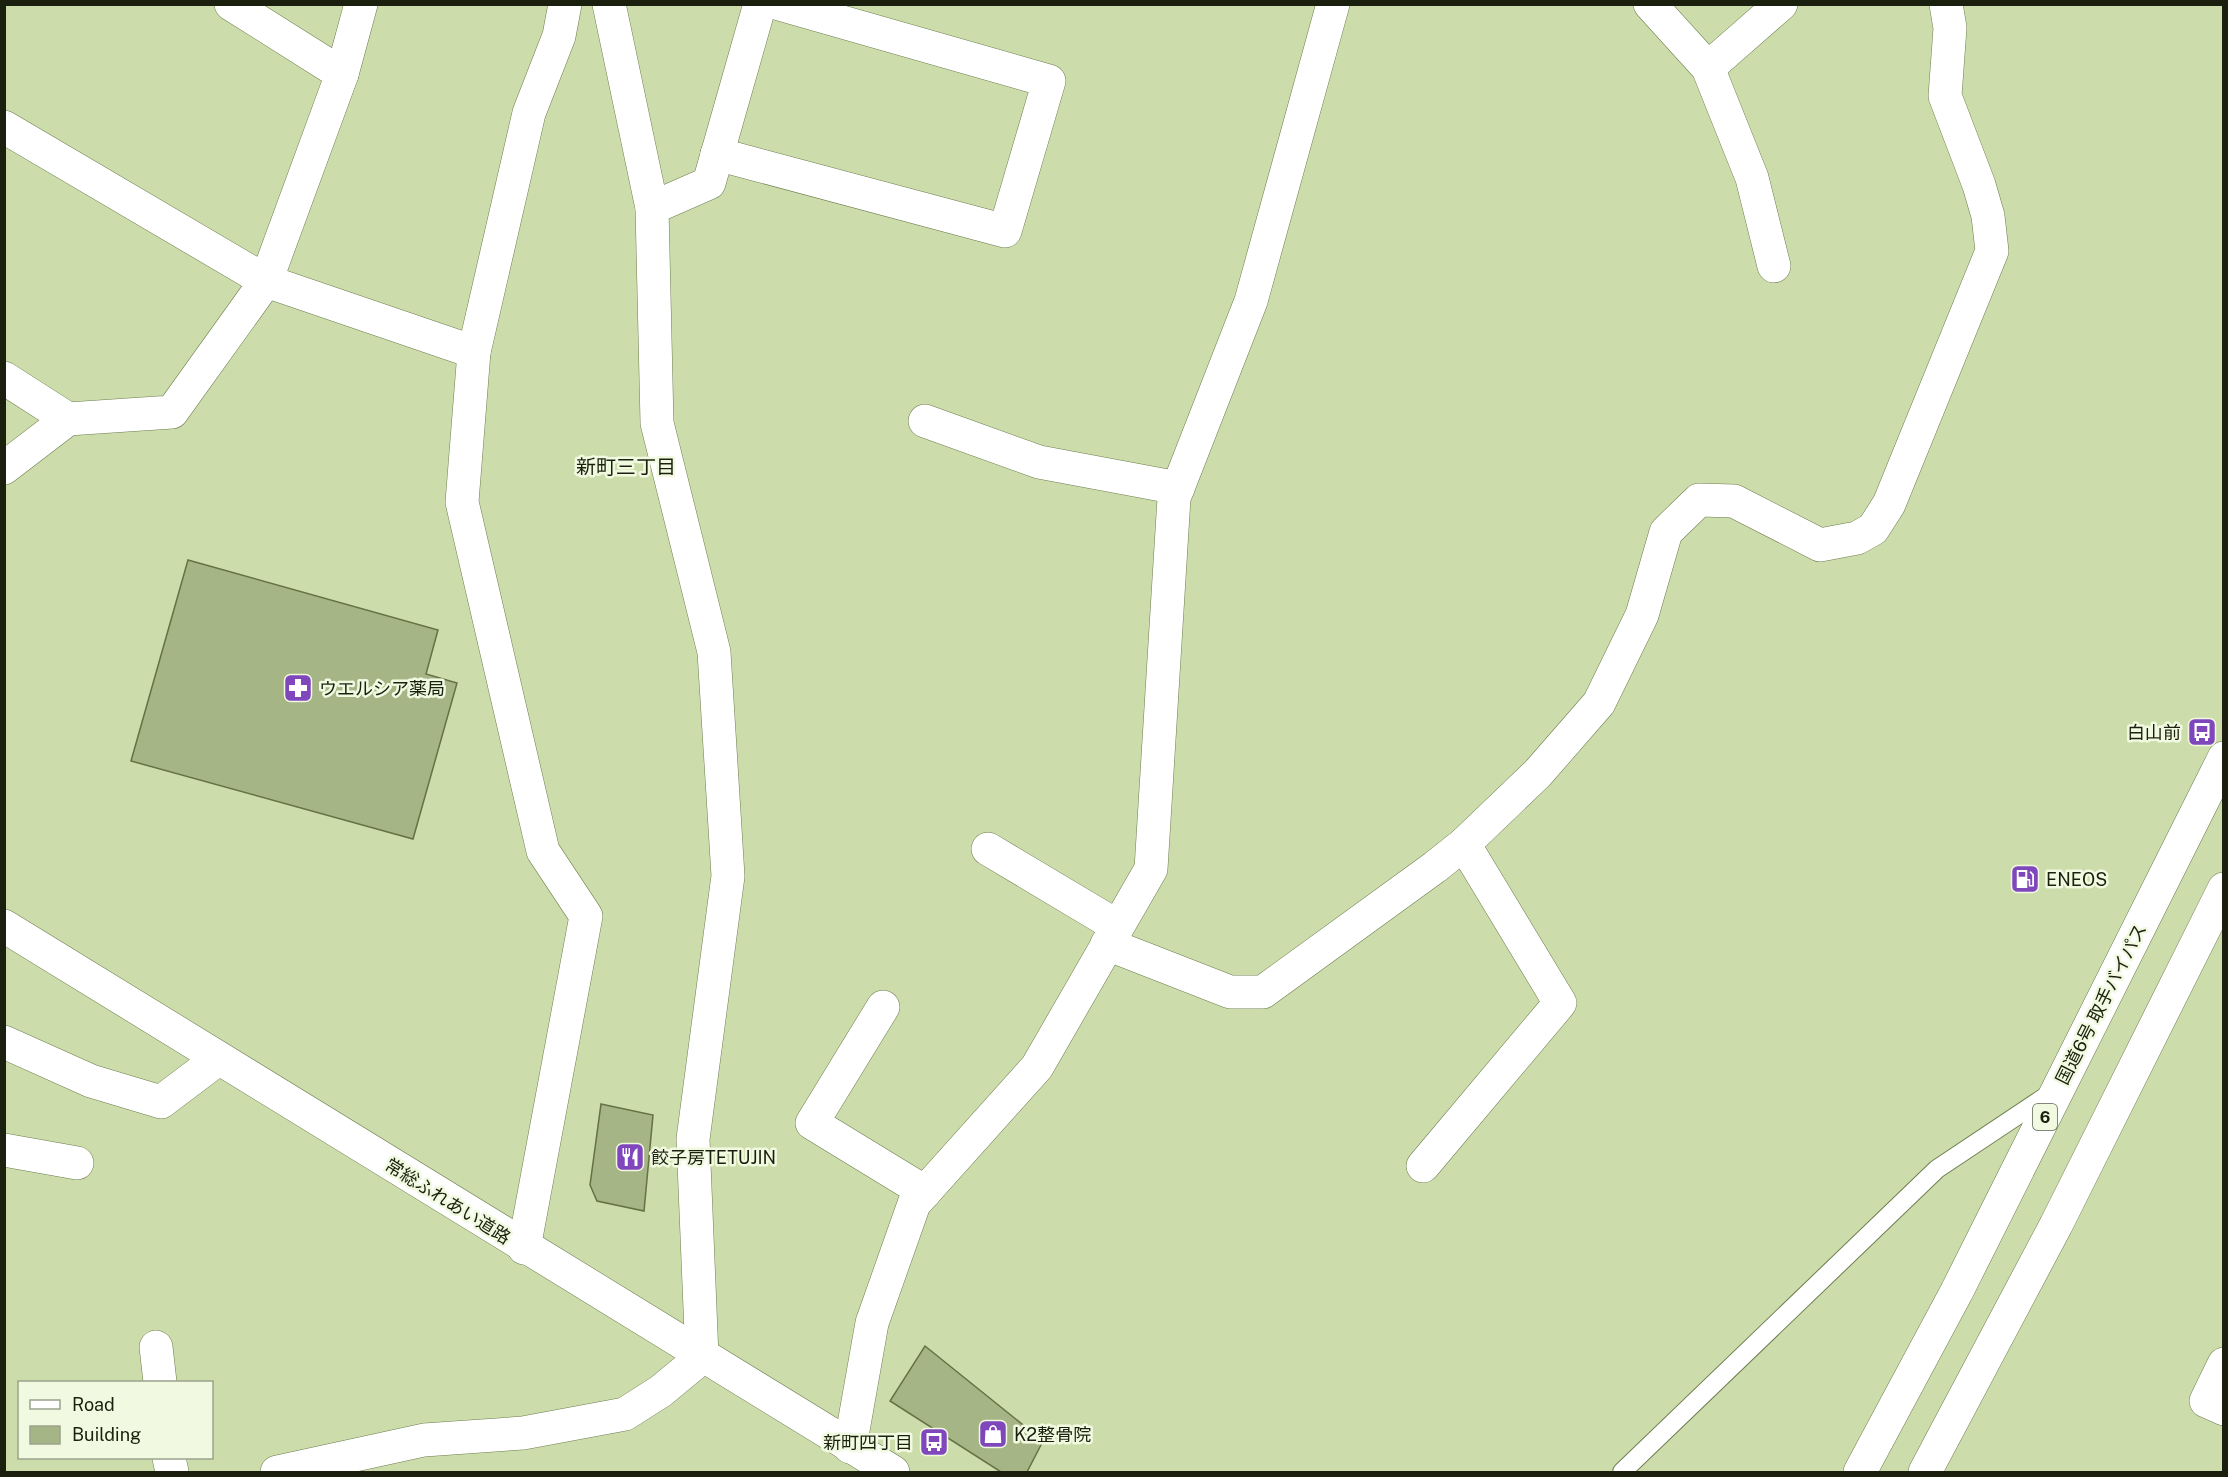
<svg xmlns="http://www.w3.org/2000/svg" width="2228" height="1477" font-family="'Public Sans','Noto Sans JP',sans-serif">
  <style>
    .building { fill: #a5b585; stroke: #647245; stroke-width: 1.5 }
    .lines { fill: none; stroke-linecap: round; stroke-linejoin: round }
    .service-casing { stroke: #6e7d4f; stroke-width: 20 }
    .minor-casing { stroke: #6e7d4f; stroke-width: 34 }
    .tertiary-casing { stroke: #6e7d4f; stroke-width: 34 }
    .trunk-casing { stroke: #6e7d4f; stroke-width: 34 }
    .service { stroke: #fff; stroke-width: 18 }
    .minor { stroke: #fff; stroke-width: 33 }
    .tertiary { stroke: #fff; stroke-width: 33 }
    .trunk { stroke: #fff; stroke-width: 33 }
    .labels { text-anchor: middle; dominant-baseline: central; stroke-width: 5; stroke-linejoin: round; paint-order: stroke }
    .shield { fill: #f1fae1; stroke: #5a614d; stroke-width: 1.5 }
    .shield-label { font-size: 16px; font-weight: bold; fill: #1a200d }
    .poi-label { font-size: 18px; fill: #1a200d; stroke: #f1fae1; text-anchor: start }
    .street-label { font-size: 18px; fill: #1a200d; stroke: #f1fae1 }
    .neighbourhood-label { font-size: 20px; fill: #1a200d; stroke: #f1fae1 }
  </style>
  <rect width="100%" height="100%" fill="#ccddab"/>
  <g class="building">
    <path d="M188,560L438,630L426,674L457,683L413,839L131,761Z"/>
    <path d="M601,1104L653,1115L644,1211L597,1201L590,1185Z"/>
    <path d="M925,1346L1043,1441L1027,1472H1001L890,1401Z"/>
  </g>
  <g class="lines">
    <g class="service-casing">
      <path id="service" d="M1622,1472L1937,1169L2051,1093"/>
    </g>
    <g class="minor-casing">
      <g id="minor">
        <path d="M231,4L342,74"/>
        <path d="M1650,4L1708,68L1752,178L1774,266"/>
        <path d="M1708,68L1781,4"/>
        <path d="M4,127L266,281L474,352"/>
        <path d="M717,154L1005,231L1049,81L779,4"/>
        <path d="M652,208L709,183L760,4"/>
        <path d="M4,378L68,419"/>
        <path d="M925,421L1039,462L1178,488"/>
        <path d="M4,468L68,419L172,412L266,281L342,74L361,4"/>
        <path d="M988,849L1117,926"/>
        <path d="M1107,944L1230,992H1263L1435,867L1464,844L1538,773L1599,703L1642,615L1666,532L1699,500L1734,501L1820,545L1857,538L1873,529L1889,504L1992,251L1988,216L1979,185L1945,96L1950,28L1946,4"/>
        <path d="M883,1007L812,1123L925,1192"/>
        <path d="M4,1042L91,1081L161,1102L218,1059"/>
        <path d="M4,1150L77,1163"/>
        <path d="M1423,1166L1560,1003L1464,844"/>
        <path d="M524,1248L586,916L543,851L462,502L474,352L529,113L559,36L565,4"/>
        <path d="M156,1347L160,1382"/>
        <path d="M2224,1364L2206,1401L2224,1409"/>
        <path d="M850,1447L872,1323L914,1204L1037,1067L1151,869L1174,498L1251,301L1333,4"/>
        <path d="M169,1458L172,1472"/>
        <path d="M277,1472L424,1440L523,1433L625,1414L661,1391L702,1357L693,1139L728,876L714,652L657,423L652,208L609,4"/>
      </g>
    </g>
    <g class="tertiary-casing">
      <path id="tertiary" d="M4,926L893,1472"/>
    </g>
    <g class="trunk-casing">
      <g id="trunk">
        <path d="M1860,1472L1957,1291L2224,758"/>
        <path d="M1925,1472L2056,1225L2224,889"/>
      </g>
    </g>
    <use href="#service" class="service"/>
    <use href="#minor" class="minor"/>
    <use href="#tertiary" class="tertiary"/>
    <use href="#trunk" class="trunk"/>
  </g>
  <defs>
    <g id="pharmacy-square" transform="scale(1.5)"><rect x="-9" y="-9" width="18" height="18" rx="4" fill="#8047bd" stroke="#f1fae1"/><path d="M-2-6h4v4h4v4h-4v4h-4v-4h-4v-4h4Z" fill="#fff"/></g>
    <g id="bus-square" transform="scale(1.5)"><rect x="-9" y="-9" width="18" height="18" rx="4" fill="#8047bd" stroke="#f1fae1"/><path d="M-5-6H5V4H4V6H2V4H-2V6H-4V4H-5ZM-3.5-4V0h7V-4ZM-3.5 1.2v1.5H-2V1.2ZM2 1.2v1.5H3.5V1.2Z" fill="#fff"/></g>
    <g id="fuel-square" transform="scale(1.5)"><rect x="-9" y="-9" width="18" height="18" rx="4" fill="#8047bd" stroke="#f1fae1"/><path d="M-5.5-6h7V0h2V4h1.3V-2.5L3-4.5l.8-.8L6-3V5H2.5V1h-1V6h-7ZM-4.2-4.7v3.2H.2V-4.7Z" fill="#fff"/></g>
    <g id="restaurant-square" transform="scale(1.5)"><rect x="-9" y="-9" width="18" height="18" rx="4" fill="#8047bd" stroke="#f1fae1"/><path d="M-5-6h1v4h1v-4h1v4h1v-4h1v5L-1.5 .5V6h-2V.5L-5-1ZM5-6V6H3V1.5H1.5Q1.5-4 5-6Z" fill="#fff"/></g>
    <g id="shop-square" transform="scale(1.5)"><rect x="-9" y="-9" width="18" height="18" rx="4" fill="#8047bd" stroke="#f1fae1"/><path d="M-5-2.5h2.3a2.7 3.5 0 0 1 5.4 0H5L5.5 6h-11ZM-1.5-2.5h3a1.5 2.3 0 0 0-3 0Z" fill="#fff"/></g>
  </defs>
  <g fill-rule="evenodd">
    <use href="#pharmacy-square" x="298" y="688"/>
    <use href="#bus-square" x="2202" y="732"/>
    <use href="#fuel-square" x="2025" y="879"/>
    <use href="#restaurant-square" x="630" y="1157"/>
    <use href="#shop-square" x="993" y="1434"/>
    <use href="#bus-square" x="934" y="1442"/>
  </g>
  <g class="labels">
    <rect class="shield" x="2033" y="1104" width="24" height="26" rx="4.5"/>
    <g class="shield-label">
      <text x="2045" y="1117">6</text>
    </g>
    <g class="poi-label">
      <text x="319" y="688">ウエルシア薬局</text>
      <text x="2181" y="732" text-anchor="end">白山前</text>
      <text x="2046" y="879">ENEOS</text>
      <text x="651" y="1157">餃子房TETUJIN</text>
      <text x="1014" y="1434">K2整骨院</text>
      <text x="913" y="1442" text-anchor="end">新町四丁目</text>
    </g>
    <g class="street-label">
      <text transform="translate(2101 1004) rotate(-63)">国道6号 取手バイパス</text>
      <text transform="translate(448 1201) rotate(32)">常総ふれあい道路</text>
    </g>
    <g class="neighbourhood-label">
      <text x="626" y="467">新町三丁目</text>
    </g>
  </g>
  <rect width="2228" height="1477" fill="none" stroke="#1a200d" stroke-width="12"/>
  <rect x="18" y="1381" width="195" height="78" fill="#f1fae1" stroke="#9ba38c" stroke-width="1.5"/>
  <rect x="30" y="1400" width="30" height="9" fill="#ffffff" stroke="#9ba38c" stroke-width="1.5"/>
  <text x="72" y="1411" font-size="18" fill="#1a200d">Road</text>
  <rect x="30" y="1426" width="30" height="18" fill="#a5b585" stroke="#9ba38c" stroke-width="1.5"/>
  <text x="72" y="1441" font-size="18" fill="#1a200d">Building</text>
</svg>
